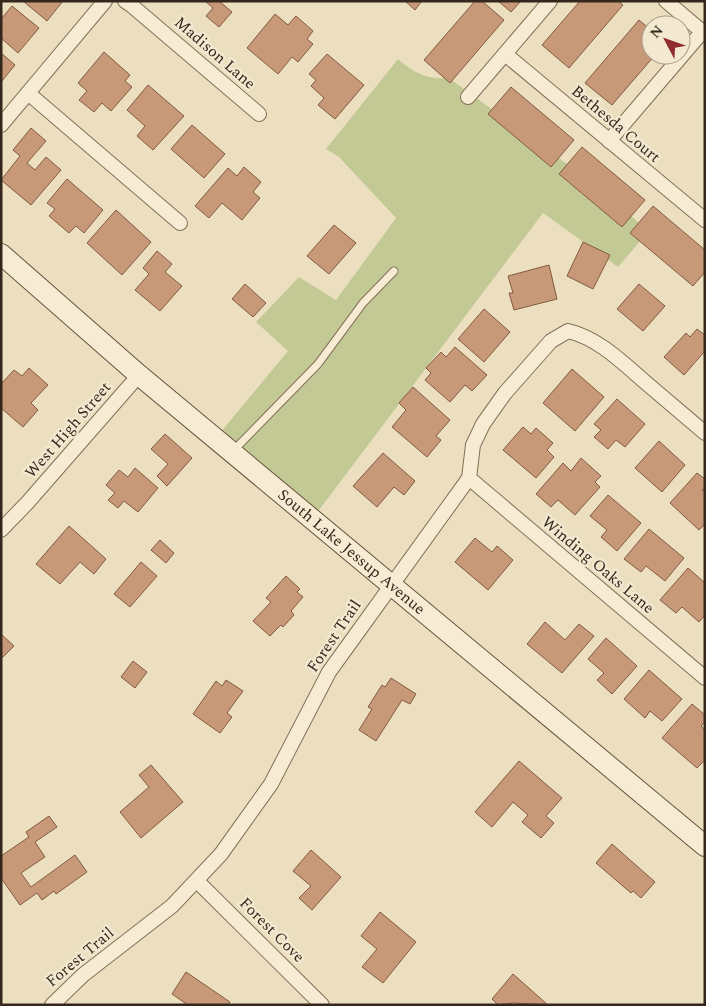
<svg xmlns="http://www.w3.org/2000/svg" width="706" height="1006" font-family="Spectral,serif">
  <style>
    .green { fill: #c3c995 }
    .building { fill: #c89978; stroke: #825a40 }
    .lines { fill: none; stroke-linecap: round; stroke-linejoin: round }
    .lane-casing { stroke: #847059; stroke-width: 9 }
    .street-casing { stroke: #847059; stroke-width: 16 }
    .secondary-casing { stroke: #66513c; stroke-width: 22 }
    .lane { stroke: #f7ecd3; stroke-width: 7 }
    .street { stroke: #f7ecd3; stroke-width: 14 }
    .secondary { stroke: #f7ecd3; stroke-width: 20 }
    .labels { text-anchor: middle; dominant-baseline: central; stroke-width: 4.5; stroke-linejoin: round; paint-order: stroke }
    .street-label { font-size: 16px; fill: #34281d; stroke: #f3e9d0 }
  </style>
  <rect width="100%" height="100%" fill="#ecdfc0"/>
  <path class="green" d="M398,59C414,73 427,80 449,78L611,196L648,232L618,267L543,213L316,514L220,433L288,351L256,322L299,277L336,300L396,218L339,157L326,149Z"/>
  <g class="building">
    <path d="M23,1H63L47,21Z"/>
    <path d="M205,1H219L232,12L219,27L206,16L213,8Z"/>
    <path d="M405,1H422L415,10Z"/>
    <path d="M475,1H482L504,20L450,83L424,60Z"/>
    <path d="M498,1H521L511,12Z"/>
    <path d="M580,1H618L623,5L569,68L542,45Z"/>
    <path d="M12,6L39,28L18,53L1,38V19Z"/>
    <path d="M275,14L288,25L296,16L313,31L307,39L313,44L298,62L292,57L278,74L247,48Z"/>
    <path d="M639,20L651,30V55H655L612,105L585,83Z"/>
    <path d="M104,52L130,75L125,81L132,87L111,111L102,103L94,112L79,100L87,91L78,83Z"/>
    <path d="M1,53L15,65L2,81L1,80Z"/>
    <path d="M327,54L364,85L335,119L318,105L324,98L311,86L316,80L309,74Z"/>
    <path d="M148,85L184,116L153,150L137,136L145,126L127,110Z"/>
    <path d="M511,87L574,140L551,167L488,114Z"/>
    <path d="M192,125L225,154L204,178L171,149Z"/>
    <path d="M31,128L46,141L27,163L35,170L46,157L61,170L31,205L1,180L20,156L13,150Z"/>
    <path d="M582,147L645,200L622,227L559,174Z"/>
    <path d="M244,167L261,182L253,192L260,198L242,220L222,203L209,218L195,206L228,168L237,176Z"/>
    <path d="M67,179L103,210L84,233L76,226L69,233L49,216L55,209L47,203Z"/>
    <path d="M653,206L705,250V272L693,286L630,233Z"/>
    <path d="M116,210L151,242L122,275L87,243Z"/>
    <path d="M334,225L356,243L329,274L307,256Z"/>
    <path d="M583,242L610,255L593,289L567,276Z"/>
    <path d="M157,251L172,264L165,272L182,286L160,311L135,290L149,274L143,268Z"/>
    <path d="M549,265L557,299L514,310L509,293H513L508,276Z"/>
    <path d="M245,284L266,303L253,317L232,299Z"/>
    <path d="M639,284L665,306L643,331L617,309Z"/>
    <path d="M484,309L510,332L484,362L458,339Z"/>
    <path d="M697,329L705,335V351L684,375L664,357L686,333L690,337Z"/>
    <path d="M455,347L487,375L472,391L465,385L450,402L425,380L431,373L426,368L441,352L446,357Z"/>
    <path d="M29,368L48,385L31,403L38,410L23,427L1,408V384L14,370L22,376Z"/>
    <path d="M572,369L604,397L575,431L543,403Z"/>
    <path d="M413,387L450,420L436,436L441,440L427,457L392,427L406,410L399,403Z"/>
    <path d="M617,399L645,424L625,447L616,440L608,449L594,437L601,430L594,424Z"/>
    <path d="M523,427L531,434L536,428L553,443L547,450L554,457L536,478L503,450Z"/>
    <path d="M165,434L192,458L167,486L157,476L168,464L151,449Z"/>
    <path d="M659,441L685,465L662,492L635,468Z"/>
    <path d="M383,453L415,481L404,495L394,487L377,507L353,486Z"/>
    <path d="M581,458L601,476L595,482L600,487L575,515L558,500L551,507L536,494L563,463L571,471Z"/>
    <path d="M135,468L158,488L138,512L124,501L118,508L108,500L115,493L106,485L119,470L128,477Z"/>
    <path d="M697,473L705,479V488L702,490L705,492V524L699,530L670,503Z"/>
    <path d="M608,495L641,523L617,551L601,537L607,530L590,516Z"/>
    <path d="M69,526L106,559L94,574L80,562L60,584L36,564Z"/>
    <path d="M649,529L684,558L665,581L646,566L641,572L624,559Z"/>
    <path d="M475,538L492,552L497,546L513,560L488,590L455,562Z"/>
    <path d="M160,540L174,553L166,563L151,550Z"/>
    <path d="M141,562L157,576L130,607L114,594Z"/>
    <path d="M688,568L705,583V615L699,622L682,607L676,613L660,600Z"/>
    <path d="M286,576L300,589L297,592L303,597L291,611L294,615L283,627L281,625L270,636L253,621L271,602L266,598Z"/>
    <path d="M545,622L565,640L579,624L594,636L562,673L527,644Z"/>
    <path d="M1,634L14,646L1,659Z"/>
    <path d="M606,638L637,666L612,694L597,680L604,673L588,659Z"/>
    <path d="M133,661L147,672L135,688L121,677Z"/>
    <path d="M649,670L682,699L662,721L650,711L645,718L624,699Z"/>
    <path d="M391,678L416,694L410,704L402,700L376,741L359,730L372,709L368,707L382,685L385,687Z"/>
    <path d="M226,680L243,691L227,713L232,717L220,733L193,714L216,681L222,686Z"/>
    <path d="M692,704L705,715V722L701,726L705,730V760L697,768L662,738Z"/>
    <path d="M519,761L562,798L546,816L554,823L541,838L522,822L528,815L513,802L492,827L475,812Z"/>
    <path d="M151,765L183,802L141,838L120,812L149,787L139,775Z"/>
    <path d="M49,816L57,827L35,842L45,857L21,873L31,887L75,855L87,872L56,894L54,891L42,900L37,893L20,905L1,878V856L29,837L26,832Z"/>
    <path d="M612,844L655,882L641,898L633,891L631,893L596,863Z"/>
    <path d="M311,850L341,877L312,910L299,898L311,886L293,871Z"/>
    <path d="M380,912L416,942L383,983L362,967L377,949L361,936Z"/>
    <path d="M186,972L230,1002L228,1005H188L172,994Z"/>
    <path d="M513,974L548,1005L513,1003L498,1005L492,999Z"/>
  </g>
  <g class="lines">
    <g class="lane-casing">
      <path id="lane" d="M232,452L318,364L363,303L394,271"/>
    </g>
    <g class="street-casing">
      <g id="street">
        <path d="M125,1L131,5L259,114"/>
        <path d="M666,1L705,34"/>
        <path d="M505,54L705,220"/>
        <path d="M28,93L180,223"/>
        <path d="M468,97L550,1"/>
        <path d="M1,125L105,1"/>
        <path d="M609,141L702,32"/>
        <path d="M469,478L705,678"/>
        <path d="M1,530L28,502L139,375"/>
        <path d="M197,881L322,1005"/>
        <path d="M52,1005L83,975L172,906L221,854L271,784L329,672L469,478L473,445L483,424L505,393L551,341L568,331C598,338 622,362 645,382C665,399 685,416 705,433"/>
      </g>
    </g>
    <g class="secondary-casing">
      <g id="secondary">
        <path id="s1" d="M1,254L139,375L705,846"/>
      </g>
    </g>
    <use href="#lane" class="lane"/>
    <use href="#street" class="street"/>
    <use href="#secondary" class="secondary"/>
  </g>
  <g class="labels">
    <g class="street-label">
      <text transform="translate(215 53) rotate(41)">Madison Lane</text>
      <text transform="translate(616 124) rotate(40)">Bethesda Court</text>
      <text transform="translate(68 430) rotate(-49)">West High Street</text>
      <text stroke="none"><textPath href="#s1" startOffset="460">South Lake Jessup Avenue</textPath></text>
      <text transform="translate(598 565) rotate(40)">Winding Oaks Lane</text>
      <text transform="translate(334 636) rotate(-56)">Forest Trail</text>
      <text transform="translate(272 930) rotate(45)">Forest Cove</text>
      <text transform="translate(80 957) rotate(-40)">Forest Trail</text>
    </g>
  </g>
  <rect width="706" height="1006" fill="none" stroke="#34281d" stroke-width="5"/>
  <g transform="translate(666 40) rotate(311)"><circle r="24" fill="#f3e9d0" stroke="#a79c88"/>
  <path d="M0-4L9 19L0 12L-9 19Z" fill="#902c2d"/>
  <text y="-8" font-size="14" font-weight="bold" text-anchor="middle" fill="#34281d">N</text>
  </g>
</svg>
